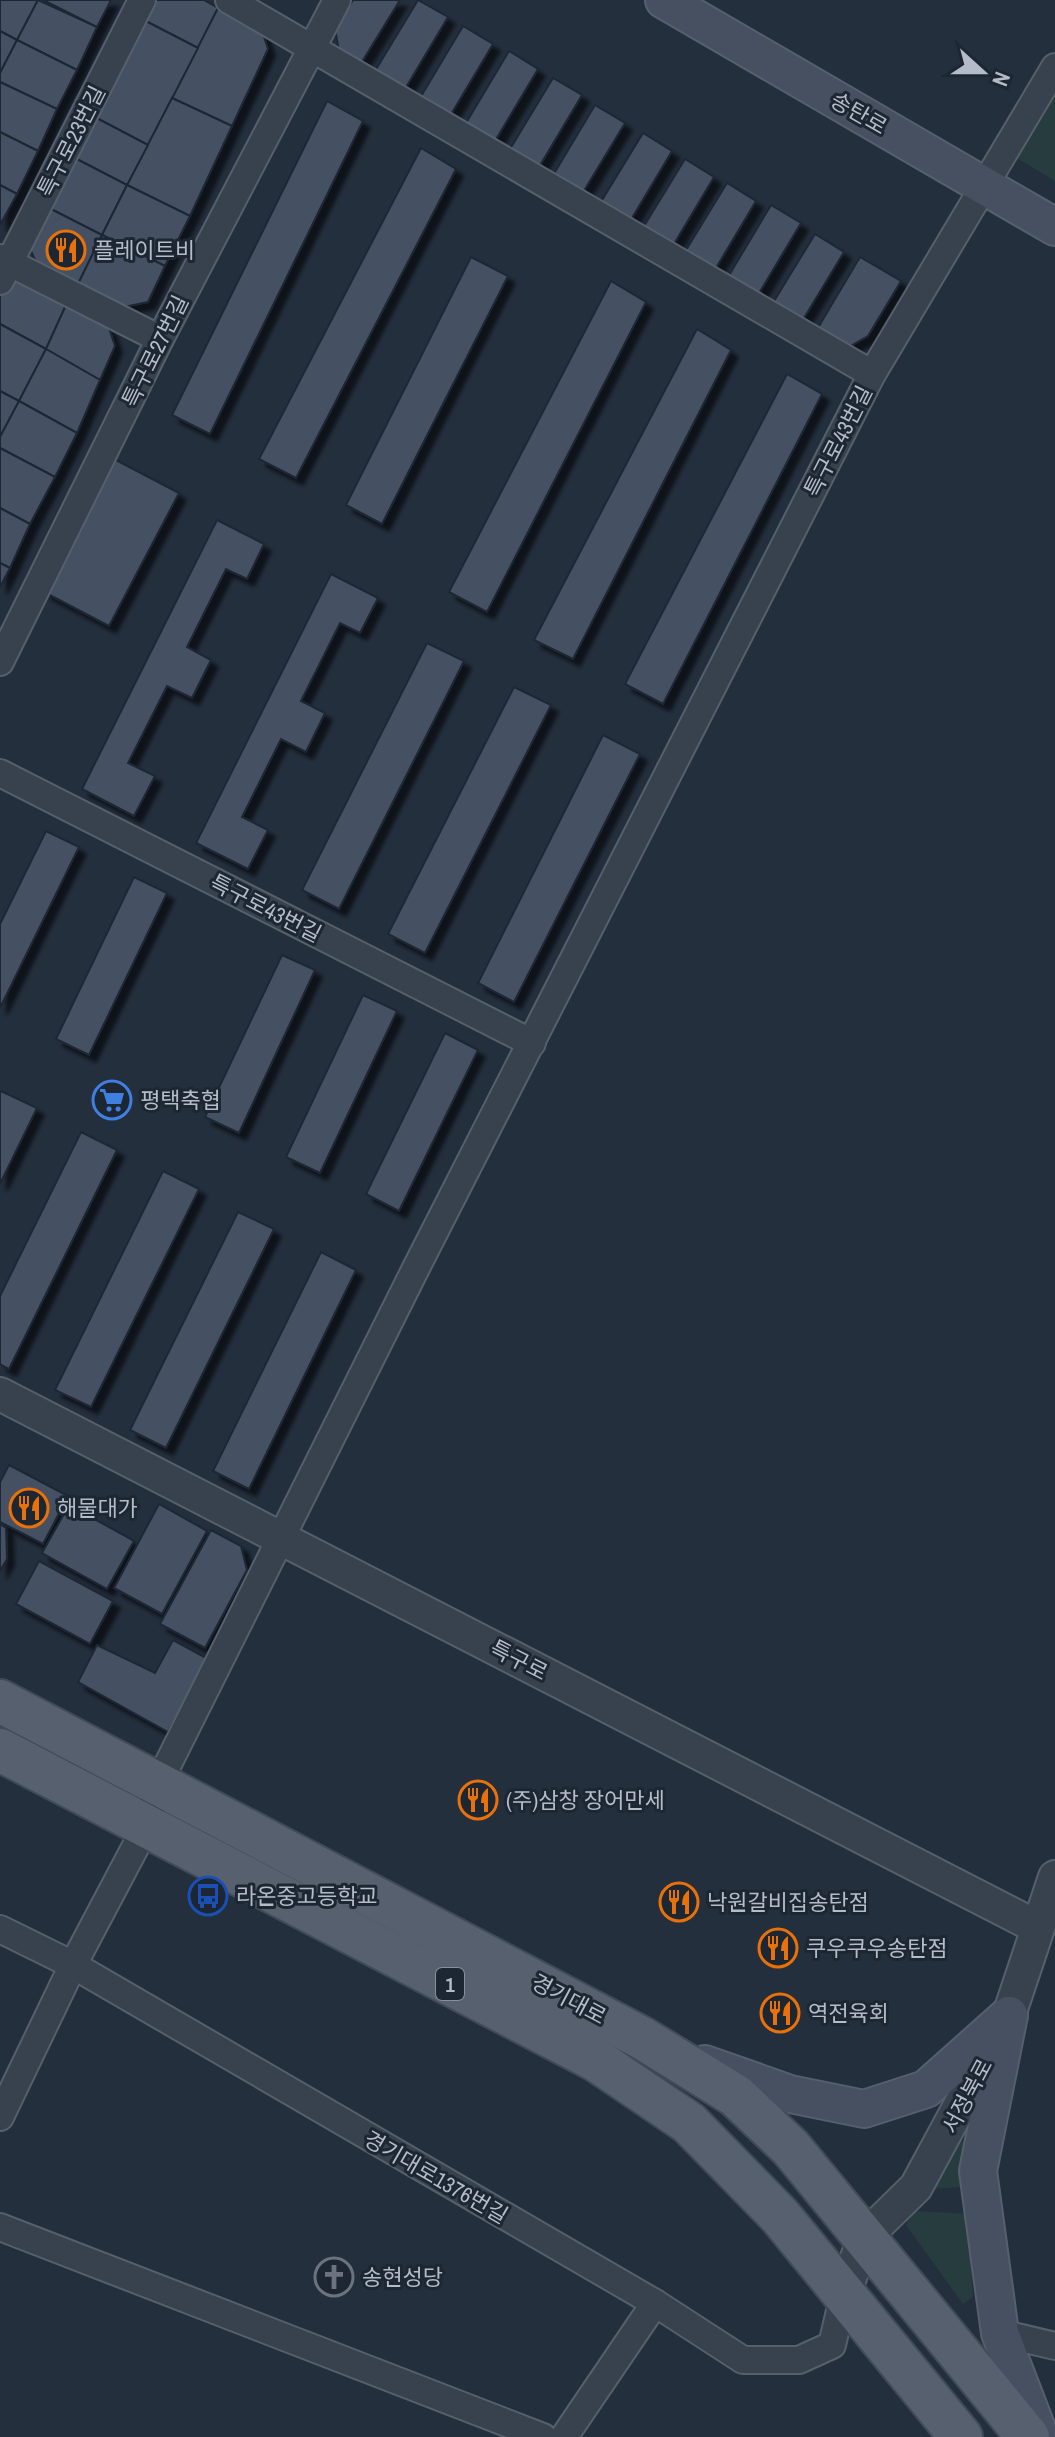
<svg xmlns="http://www.w3.org/2000/svg" width="1055" height="2437" font-family="'Archivo Narrow','Noto Sans KR',sans-serif">
  <style>
    .green { fill: #263c3f }
    .building { fill: #455162; stroke: #1f2835; stroke-width: 2; filter: url(#shadow) }
    .lines { fill: none; stroke-linecap: round; stroke-linejoin: round }
    .minor-casing { stroke: #565f6c; stroke-width: 30 }
    .tertiary-casing { stroke: #565f6c; stroke-width: 36 }
    .secondary-casing { stroke: #565f6c; stroke-width: 40 }
    .primary-casing { stroke: #414a57; stroke-width: 46 }
    .minor { stroke: #38414e; stroke-width: 26 }
    .tertiary { stroke: #38414e; stroke-width: 32 }
    .secondary { stroke: #465061; stroke-width: 36 }
    .primary { stroke: #56606e; stroke-width: 42 }
    .labels { text-anchor: middle; dominant-baseline: central; stroke-width: 6; stroke-linejoin: round; paint-order: stroke }
    .shield { fill: #1d2633; stroke: #878f9c; stroke-width: 2 }
    .shield-label { font-size: 20px; font-weight: bold; fill: #b4bcc9 }
    .street-label { font-size: 22px; fill: #b4bcc9; stroke: #1d2633 }
    .poi-label { font-size: 22px; fill: #b4bcc9; stroke: #1d2633; text-anchor: start }
  </style>
  <defs>
    <filter id="shadow"><feDropShadow dx="7" dy="7" stdDeviation="2" flood-color="#0009"/></filter>
  </defs>
  <rect width="100%" height="100%" fill="#242f3e"/>
  <g class="green">
    <path d="M1055,93V181L1015,157Z"/>
    <path d="M966,2140L968,2187L928,2189L955,2143Z"/>
    <path d="M914,2211L969,2214L973,2297L963,2304L906,2225Z"/>
  </g>
  <g class="building">
    <path d="M0,0H38L17,40L0,31Z"/>
    <path d="M38,0L97,27L77,70L17,40Z"/>
    <path d="M43,0H111L97,27Z"/>
    <path d="M145,0H204L218,8L198,48L136,16Z"/>
    <path d="M353,0H400L360,65L339,51L335,29Z"/>
    <path d="M418,0L448,17L405,89L375,71Z"/>
    <path d="M218,8L262,31L268,49L232,126L172,98Z"/>
    <path d="M136,16L198,48L148,145L87,113Z"/>
    <path d="M463,26L493,44L450,116L420,98Z"/>
    <path d="M0,31L17,40L0,73Z"/>
    <path d="M17,40L77,70L57,109L0,82V73Z"/>
    <path d="M509,51L538,69L495,141L466,123Z"/>
    <path d="M553,78L582,95L539,167L510,149Z"/>
    <path d="M0,82L57,109L38,151L0,132Z"/>
    <path d="M172,98L232,126L190,216L127,185Z"/>
    <path d="M327,101L363,121L210,434L172,415Z"/>
    <path d="M595,105L625,123L582,194L552,177Z"/>
    <path d="M87,113L148,145L127,185L67,154Z"/>
    <path d="M0,132L38,151L17,194L0,185Z"/>
    <path d="M643,133L672,151L629,223L599,205Z"/>
    <path d="M421,148L456,169L296,478L259,459Z"/>
    <path d="M67,154L127,185L102,235L41,204Z"/>
    <path d="M685,159L714,177L671,249L641,231Z"/>
    <path d="M727,183L756,201L713,273L683,255Z"/>
    <path d="M0,185L17,194L0,225Z"/>
    <path d="M127,185L190,216L165,266L102,235Z"/>
    <path d="M41,204L102,235L78,284L36,262L25,238Z"/>
    <path d="M771,205L801,223L758,295L728,277Z"/>
    <path d="M815,234L844,252L801,323L771,306Z"/>
    <path d="M102,235L165,266L148,302L124,307L78,284Z"/>
    <path d="M471,257L508,276L382,524L346,505Z"/>
    <path d="M860,257L901,281L868,336L847,348L816,331Z"/>
    <path d="M20,281L66,305L46,349L0,324V284Z"/>
    <path d="M611,281L646,302L487,612L449,592Z"/>
    <path d="M66,305L109,328L115,346L100,380L46,349Z"/>
    <path d="M0,324L46,349L19,401L0,391Z"/>
    <path d="M697,329L731,350L573,659L534,640Z"/>
    <path d="M46,349L100,380L77,433L19,401Z"/>
    <path d="M787,374L822,394L663,704L625,684Z"/>
    <path d="M0,391L19,401L0,437Z"/>
    <path d="M19,401L77,433L55,477L0,448V437Z"/>
    <path d="M0,448L55,477L30,524L0,508Z"/>
    <path d="M114,459L179,493L109,626L44,592Z"/>
    <path d="M0,508L30,524L10,568L0,563Z"/>
    <path d="M217,520L264,544L247,579L226,569L187,647L211,660L192,698L167,686L128,763L155,776L134,816L82,789Z"/>
    <path d="M0,563L10,568L0,587Z"/>
    <path d="M331,574L378,598L360,633L340,623L301,701L325,713L306,752L281,739L242,817L268,830L248,869L196,843Z"/>
    <path d="M427,643L464,661L339,909L302,890Z"/>
    <path d="M514,687L551,705L425,953L388,934Z"/>
    <path d="M603,735L640,754L514,1002L478,983Z"/>
    <path d="M46,831L79,847L0,1008V924Z"/>
    <path d="M134,877L167,893L89,1055L56,1039Z"/>
    <path d="M282,955L315,970L239,1133L205,1117Z"/>
    <path d="M363,995L397,1011L320,1173L286,1157Z"/>
    <path d="M445,1033L478,1050L399,1211L366,1194Z"/>
    <path d="M1,1091L37,1108L0,1184V1093Z"/>
    <path d="M81,1132L117,1150L9,1369L0,1364V1296Z"/>
    <path d="M163,1171L199,1189L91,1407L55,1390Z"/>
    <path d="M238,1212L274,1229L166,1448L130,1430Z"/>
    <path d="M321,1252L356,1270L249,1489L213,1471Z"/>
    <path d="M9,1465L68,1496L43,1544L0,1522V1482Z"/>
    <path d="M159,1504L207,1531L162,1614L114,1588Z"/>
    <path d="M69,1505L134,1541L107,1589L42,1553Z"/>
    <path d="M0,1524L6,1528L7,1559L0,1571Z"/>
    <path d="M211,1530L241,1546L247,1570L205,1648L160,1624Z"/>
    <path d="M39,1561L113,1601L90,1644L16,1604Z"/>
    <path d="M173,1640L208,1659L168,1732L78,1682L97,1645L155,1673Z"/>
  </g>
  <g class="lines">
    <g class="minor-casing">
      <g id="minor">
        <path d="M229,0L872,374"/>
        <path d="M0,258L160,339"/>
        <path d="M0,281L142,0"/>
        <path d="M0,662L160,339L337,0"/>
        <path d="M0,773L532,1043"/>
        <path d="M0,1929L73,1965L655,2303L743,2360H799L832,2345L844,2294"/>
        <path d="M0,2117L73,1965L147,1825L159,1782L416,1268L872,374L1055,67"/>
        <path d="M0,2227L543,2437"/>
        <path d="M1000,2333L1055,2346"/>
        <path d="M564,2437L655,2303"/>
      </g>
    </g>
    <g class="tertiary-casing">
      <g id="tertiary">
        <path d="M0,1394L1037,1927"/>
        <path d="M844,2294L864,2238L916,2187L1009,2015L1055,1877"/>
      </g>
    </g>
    <g class="secondary-casing">
      <g id="secondary">
        <path d="M664,0L1055,227"/>
        <path d="M1009,2015L978,2171L1000,2333L1040,2437"/>
        <path d="M705,2064L790,2094L864,2109L926,2089L1009,2015"/>
      </g>
    </g>
    <g class="primary-casing">
      <g id="primary">
        <path d="M0,1701L642,2038L736,2096L791,2148L1028,2437"/>
        <path d="M0,1750L596,2060L689,2123L780,2216L961,2437"/>
      </g>
    </g>
    <use href="#minor" class="minor"/>
    <use href="#tertiary" class="tertiary"/>
    <use href="#secondary" class="secondary"/>
    <use href="#primary" class="primary"/>
  </g>
  <defs>
    <g id="restaurant-ring" transform="scale(2)"><circle r="9.5" fill="#1d2633" stroke="#e8710a" stroke-width="1.5"/><path d="M-5-6h1v4h1v-4h1v4h1v-4h1v5L-1.5 .5V6h-2V.5L-5-1ZM5-6V6H3V1.5H1.5Q1.5-4 5-6Z" fill="#e8710a"/></g>
    <g id="supermarket-ring" transform="scale(2)"><circle r="9.5" fill="#1d2633" stroke="#3f7fe0" stroke-width="1.5"/><path d="M-6-5.5h2.5l.6 2H6L4.5 2H-2.5L-4.4-4H-6ZM-1.5 3.2a1.3 1.3 0 1 0 .1 0ZM3 3.2a1.3 1.3 0 1 0 .1 0Z" fill="#3f7fe0"/></g>
    <g id="bus-ring" transform="scale(2)"><circle r="9.5" fill="#1d2633" stroke="#1a4fb4" stroke-width="1.5"/><path d="M-5-6H5V4H4V6H2V4H-2V6H-4V4H-5ZM-3.5-4V0h7V-4ZM-3.5 1.2v1.5H-2V1.2ZM2 1.2v1.5H3.5V1.2Z" fill="#1a4fb4"/></g>
    <g id="church-ring" transform="scale(2)"><circle r="9.5" fill="#1d2633" stroke="#6b7280" stroke-width="1.5"/><path d="M-1.2-6h2.4v3.5h3.3v2.4h-3.3V6h-2.4V-.1h-3.3v-2.4h3.3Z" fill="#6b7280"/></g>
  </defs>
  <g fill-rule="evenodd">
    <use href="#restaurant-ring" x="66" y="250"/>
    <use href="#supermarket-ring" x="112" y="1100"/>
    <use href="#restaurant-ring" x="29" y="1508"/>
    <use href="#restaurant-ring" x="478" y="1800"/>
    <use href="#bus-ring" x="208" y="1896"/>
    <use href="#restaurant-ring" x="679" y="1902"/>
    <use href="#restaurant-ring" x="778" y="1948"/>
    <use href="#restaurant-ring" x="780" y="2013"/>
    <use href="#church-ring" x="334" y="2277"/>
  </g>
  <g class="labels">
    <rect class="shield" x="436" y="1968" width="28" height="32" rx="6"/>
    <g class="shield-label">
      <text x="450" y="1984">1</text>
    </g>
    <g class="street-label">
      <text transform="translate(859 113) rotate(30)">송탄로</text>
      <text transform="translate(71 141) rotate(-63)">특구로23번길</text>
      <text transform="translate(155 351) rotate(-64)">특구로27번길</text>
      <text transform="translate(838 441) rotate(-63)">특구로43번길</text>
      <text transform="translate(266 908) rotate(27)">특구로43번길</text>
      <text transform="translate(519 1660) rotate(27)">특구로</text>
      <text transform="translate(569 1999) rotate(28)">경기대로</text>
      <text transform="translate(967 2096) rotate(-62)">서정북로</text>
      <text transform="translate(436 2177) rotate(30)">경기대로1376번길</text>
    </g>
    <g class="poi-label">
      <text x="94" y="250">플레이트비</text>
      <text x="140" y="1100">평택축협</text>
      <text x="57" y="1508">해물대가</text>
      <text x="506" y="1800">(주)삼창 장어만세</text>
      <text x="236" y="1896">라온중고등학교</text>
      <text x="707" y="1902">낙원갈비집송탄점</text>
      <text x="806" y="1948">쿠우쿠우송탄점</text>
      <text x="808" y="2013">역전육회</text>
      <text x="362" y="2277">송현성당</text>
    </g>
  </g>
  <g transform="translate(983 72) rotate(111)" stroke="#1d2633" stroke-width="6" paint-order="stroke">
  <path d="M0-6L14 30L0 20L-14 30Z" fill="#b4bcc9"/>
  <text y="-12" font-size="22" font-weight="bold" text-anchor="middle" fill="#b4bcc9">N</text>
  </g>
</svg>
